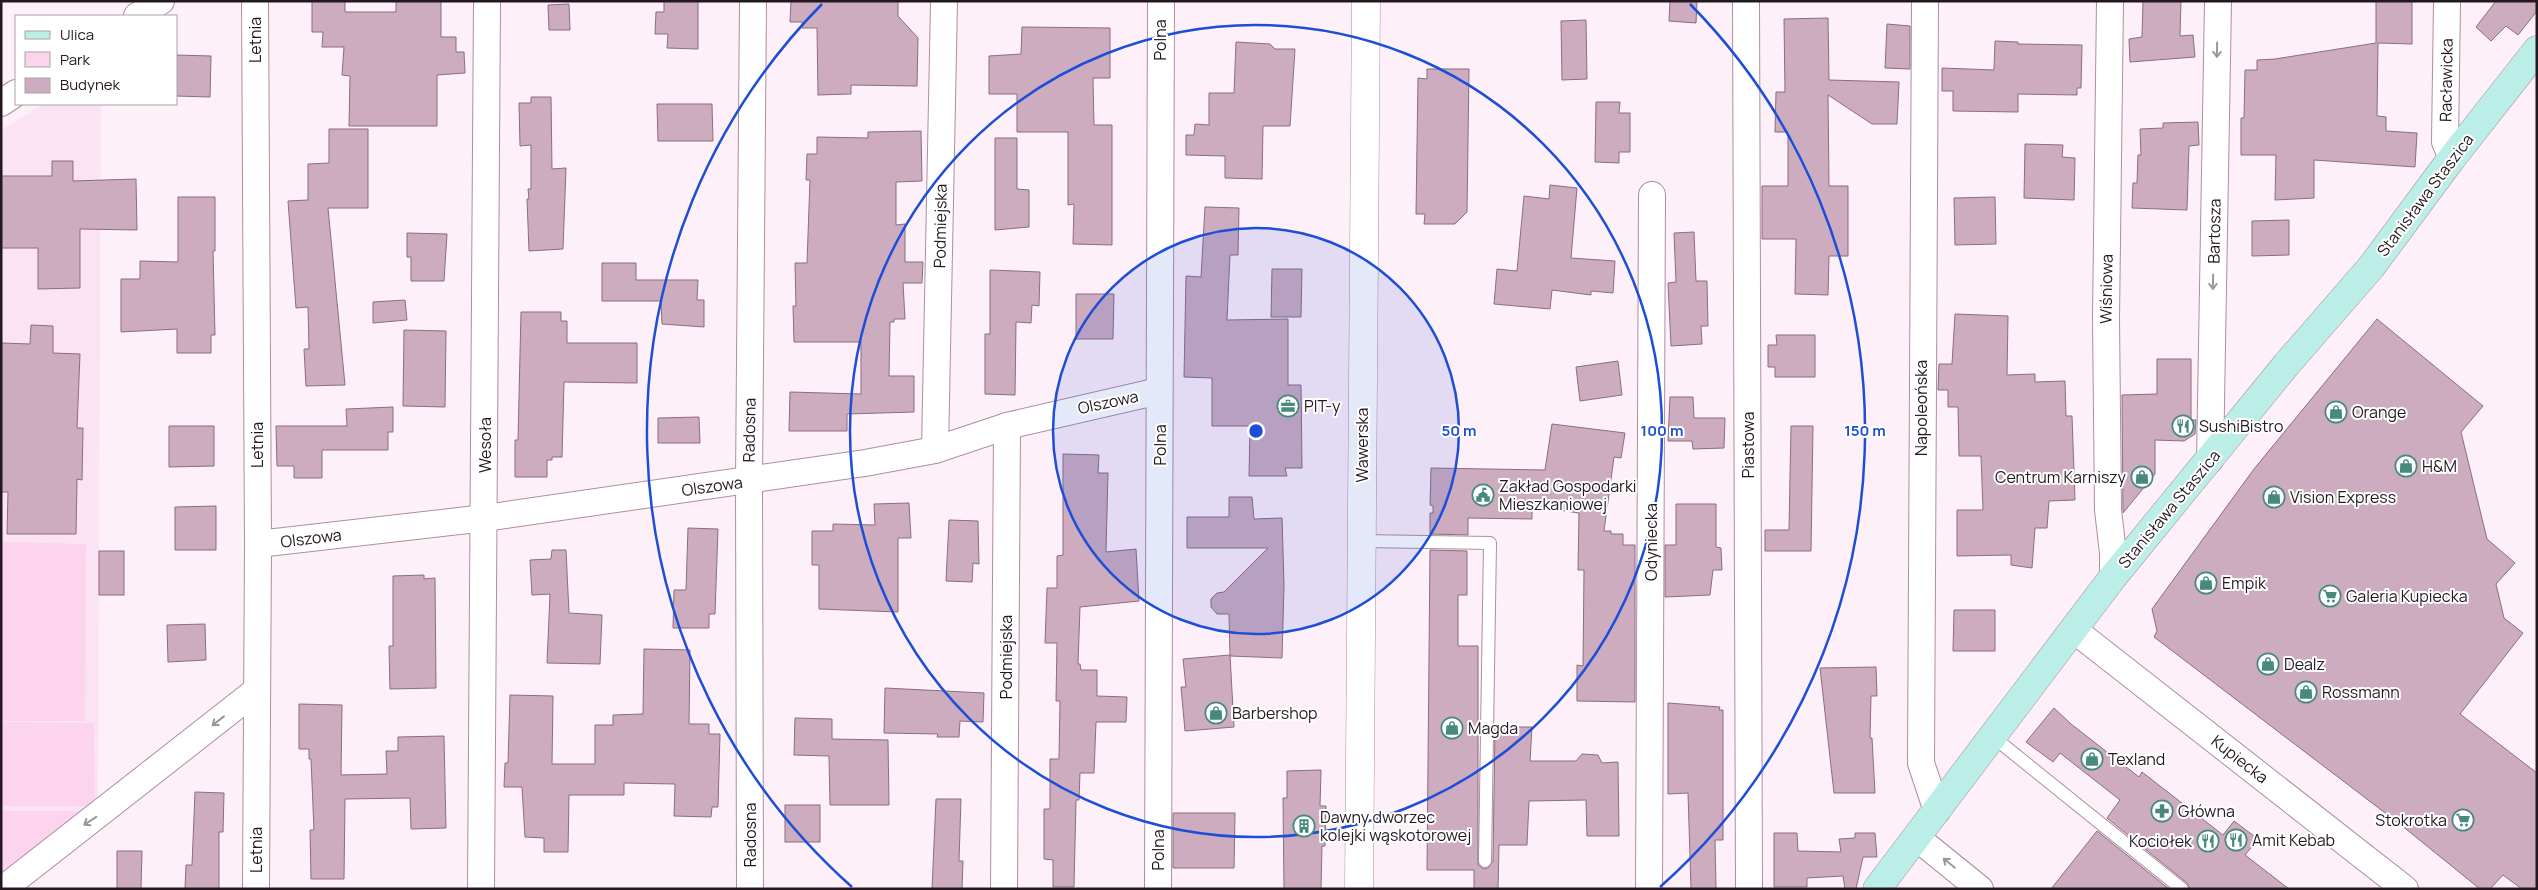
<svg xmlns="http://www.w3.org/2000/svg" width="2538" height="890" font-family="Manrope,sans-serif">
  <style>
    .built { fill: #fce3f3 }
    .green { fill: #fdd4ed }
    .building { fill: #cdacc0; stroke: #8b6d7f }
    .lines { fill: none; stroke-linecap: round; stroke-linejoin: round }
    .service-casing { stroke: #ad8ea1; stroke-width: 14 }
    .minor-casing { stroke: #ad8ea1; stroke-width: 28 }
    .tertiary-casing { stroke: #ad8ea1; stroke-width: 29 }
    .secondary-casing { stroke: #ad8ea1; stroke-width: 29 }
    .service { stroke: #fff; stroke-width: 12 }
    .minor { stroke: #fff; stroke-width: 26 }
    .tertiary { stroke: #fff; stroke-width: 28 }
    .secondary { stroke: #bbeee7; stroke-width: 28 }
    .oneway { stroke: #9c979b }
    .ring { fill: none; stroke: #1d4ed8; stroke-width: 2.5 }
    .labels { text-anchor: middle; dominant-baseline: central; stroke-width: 4; stroke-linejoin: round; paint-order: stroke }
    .street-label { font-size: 16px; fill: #241820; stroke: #fff }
    .poi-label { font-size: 16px; fill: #241820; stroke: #fff; text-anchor: start }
    .centre { fill: #1d4ed8; stroke: #fff; stroke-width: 2.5 }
    .ring-label { font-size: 15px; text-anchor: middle; font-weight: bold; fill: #1d4ed8; stroke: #fff; stroke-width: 4; stroke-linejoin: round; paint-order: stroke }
  </style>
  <rect width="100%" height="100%" fill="#fef0f8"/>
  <path class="built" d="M43,104H101L98,806L1,879V130Z"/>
  <g class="green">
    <path d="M1,542L86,544L85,721H1Z"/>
    <path d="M1,722L94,723L95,806H1Z"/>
    <path d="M1,811H90L1,879Z"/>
  </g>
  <g class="building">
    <path d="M312,1H345V12H396V1H441V37H456V52H464L465,73L437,75V126H349L350,76L342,75L344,47H322L323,32H312Z"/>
    <path d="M664,1H698V49L667,48L668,34H655L656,12H664Z"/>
    <path d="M791,1H898V16L918,38L917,86L851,85V94L818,95L817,28H802V22H790Z"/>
    <path d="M1670,1H1697L1696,23L1669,21Z"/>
    <path d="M2143,1H2181L2180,36L2193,35L2195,57L2130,62L2129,39L2142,37Z"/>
    <path d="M2376,1H2412V44L2378,43L2377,116L2386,117V131L2417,133L2415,167L2314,160V198L2275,200L2276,155H2241V118H2244L2245,70H2257V60L2275,59L2376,43Z"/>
    <path d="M2496,1H2537V11L2518,35L2506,26L2491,41L2476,27Z"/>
    <path d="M569,4L570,30H549L548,5Z"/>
    <path d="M1828,18L1829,80L1899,82L1897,124H1872L1828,95L1829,186H1848V256H1829L1828,295L1795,294L1796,239H1762V186H1788V132H1775L1776,92H1785L1784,19Z"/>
    <path d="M1586,20L1587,79L1562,80L1561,21Z"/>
    <path d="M1887,24L1910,26V69L1885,68Z"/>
    <path d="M1022,27L1110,28V78H1093L1094,125H1112V245L1073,244L1074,204L1068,205V132H1017V94H989V56L1021,54Z"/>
    <path d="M1995,41L2018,42V44L2082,45L2081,88H2077V95L2018,94V112L1953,111V91H1942V68L1994,70Z"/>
    <path d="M1236,42L1270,44L1275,49H1295L1290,126H1263L1262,179L1225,178V156L1186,155V135H1194L1195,124L1209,125V93H1234Z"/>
    <path d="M176,55L211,56L210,97L176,96Z"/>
    <path d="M1427,69H1469L1467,212L1455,224H1424L1425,214H1416L1418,78L1427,79Z"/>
    <path d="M531,97H551L552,169L566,168L563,249L529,251L527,199H529L528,189H531V145L520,146L519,103H531Z"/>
    <path d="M1596,102H1620L1619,113H1630V152H1619V163L1595,162Z"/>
    <path d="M657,104H712L713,141H658Z"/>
    <path d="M2198,122L2199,145L2189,146L2187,210L2132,208L2133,183H2137L2138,155H2141L2140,129L2163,128V123Z"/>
    <path d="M329,129H368V208H328L345,385L306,386L304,349H309L308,307L296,308L288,201L308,200V164L329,163Z"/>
    <path d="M921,131L922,181L896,182V225L905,224V262H923L922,283H903L905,319H894V322H890L889,376H914V412L847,414V431H789L790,392L861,394V342H794L793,306H796L795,263H807L810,180H806L807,154H817V137L868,138V132Z"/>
    <path d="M995,138H1017V189L1029,190V227L995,230Z"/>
    <path d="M2025,144L2063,145L2062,157L2075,158L2074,200L2024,198Z"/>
    <path d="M52,161H73V181L136,179L137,230L80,229V288L38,289V248H1V176H52Z"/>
    <path d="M1550,185L1577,188L1571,258L1615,261L1613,293L1591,291V295L1552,290L1550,309L1494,304L1497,269L1517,271L1524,196L1549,199Z"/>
    <path d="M178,197H215V251H213L215,335H211V353H177V329L121,332V279H140V261L178,262Z"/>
    <path d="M1995,197L1996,244L1955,245L1954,198Z"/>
    <path d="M1205,207L1239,208L1238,255H1230L1227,320L1288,319V385H1301L1302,468H1285L1287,476H1249L1250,426H1212V378L1184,377L1186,276L1201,277Z"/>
    <path d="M2289,220V255L2252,256V221Z"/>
    <path d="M1694,232L1696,281H1707L1708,326H1701L1702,344L1671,346L1668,283L1676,282L1674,233Z"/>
    <path d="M407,233L447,234L444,281H411V257H407Z"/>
    <path d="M602,263H636V280H698L697,300H704V327L662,324L661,301H602Z"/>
    <path d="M1272,269H1302L1301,317H1271Z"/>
    <path d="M990,270L1040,272L1039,306L1032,305L1031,323L1016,322L1015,395L985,394V334H990Z"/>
    <path d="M1076,294H1114L1113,339H1076Z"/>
    <path d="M405,300L407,320L373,323V302Z"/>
    <path d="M521,312H561V321H567V343H637V383L564,382L562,457H552V460H547V477H515V440H518Z"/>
    <path d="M1955,314L2008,316L2007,375L2035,374V382L2065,381L2066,416H2072L2075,500L2049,501L2047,528H2035L2032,568L2011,565V555L1957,556V510H1983L1981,456H1959L1958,407H1948V390H1938L1939,364H1952Z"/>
    <path d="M2377,319L2483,406L2461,432L2487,539L2515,563L2496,584L2504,618L2523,633L2460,714L2537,773V889H2522L2503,875L2490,889H2480L2401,825L2154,637L2157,631L2152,609L2254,469Z"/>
    <path d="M31,325L53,326V353L80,354L77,428H83L82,480L77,479L76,534H7L8,492H1V343L30,344Z"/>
    <path d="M404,330L446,331L445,407L403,406Z"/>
    <path d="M1776,335H1815V377H1775V367H1768V345H1777Z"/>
    <path d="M2157,359H2191V420H2196L2195,434L2184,441L2155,440V474L2123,513L2122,395L2157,394Z"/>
    <path d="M1618,361L1622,395L1580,401L1576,367Z"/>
    <path d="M1670,397H1693L1694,418H1725L1724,448L1693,449L1692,441H1668Z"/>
    <path d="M393,407V432H388V450H322V478H294V466H277L276,426H347L346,409Z"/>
    <path d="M699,417L700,443H658V418Z"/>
    <path d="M1552,424L1625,433L1621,458L1614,457L1604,531H1611V534H1623V545H1635V702L1577,701V665L1583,666L1584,570H1578L1579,513L1532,506V519L1468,518V535L1430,534V513H1433V506L1430,505L1431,468L1545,470Z"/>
    <path d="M169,426H214V466L169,467Z"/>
    <path d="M1791,426H1813L1811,551H1765V530H1789Z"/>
    <path d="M1063,454L1099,455L1098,473H1108L1106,552L1136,549L1139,601L1080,607L1078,664H1080L1081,670H1097V696L1127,697L1126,722H1096L1094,773H1080L1079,800H1076L1074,887H1053V860L1044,859V809H1050V759H1059L1060,701H1056L1057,643H1045L1047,588H1057V556L1063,555Z"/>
    <path d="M1229,497H1252L1254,519L1282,518L1284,585L1282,658L1230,656L1229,614H1217L1211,607V599L1217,593L1224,592L1268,548H1187V517H1229Z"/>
    <path d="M909,503L911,538H898V612L819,609V565H812V531H833V524L875,525L874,504Z"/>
    <path d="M1676,504H1716V547L1721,548L1722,570H1713L1710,595L1665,597V545H1676Z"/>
    <path d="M216,506V550H175V507Z"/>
    <path d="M949,520L978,521L979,564L973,563L972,582L946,581Z"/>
    <path d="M688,528L718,529L715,614H709V628H673L674,590H686Z"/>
    <path d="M552,550H566L569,613L602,615L600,664L547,663L550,594L532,595L530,560L551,559Z"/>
    <path d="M1430,550L1467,551V595H1458V646H1478V865L1484,869L1488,868L1493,861L1495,727H1532L1530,761H1576L1582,754L1598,755L1602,763L1618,762L1619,836H1587L1586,800L1529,801L1527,845H1499L1498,889H1474V870H1427Z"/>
    <rect x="99" y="551" width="25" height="44"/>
    <path d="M424,575V579L435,578L436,688L390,689L389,646H393V576Z"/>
    <path d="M1954,610H1995V651H1953Z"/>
    <path d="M205,624L206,660L168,662L167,625Z"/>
    <path d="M644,649L690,650L689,724H709V734H720L718,807H712L711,817L674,816L675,784L624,783V795H569L568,852H544V838L525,837L522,787H504L505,763H508L510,695L553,696L552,764H595V725H613V715L643,714Z"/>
    <path d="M1230,655L1234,727L1185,731L1181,687H1186L1183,659Z"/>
    <path d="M1876,667L1877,696H1871L1870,738H1872L1875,793H1834L1820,668Z"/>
    <path d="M885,688L984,693L983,722L960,721L959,737H937L938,734L884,733Z"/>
    <path d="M1668,703L1720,707L1719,710H1723V840H1715L1716,889H1691L1688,793L1668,794Z"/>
    <path d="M299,704L342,705L341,775L387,774L386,751H398V737L444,736L446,828L411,829L410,798L345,799L344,879H311L310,830H314L311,759H309V749H299Z"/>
    <path d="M2054,708L2071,724L2139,777L2142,772L2223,835L2234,821L2258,839L2245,855L2289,889H2190L2187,883L2107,818L2120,800L2060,753L2053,762L2026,742Z"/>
    <path d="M795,718L832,719V739L888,740L889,805H830L829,756L794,755Z"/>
    <path d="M1321,770L1320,806H1326L1325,846H1322L1321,889H1284L1283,798H1287V771Z"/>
    <path d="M195,792L224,793L223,832H219V889H185L186,865H192Z"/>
    <path d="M936,799H961L959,861H963L962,889H932Z"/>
    <rect x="785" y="805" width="35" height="37"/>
    <path d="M1173,813H1235L1234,868H1173Z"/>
    <path d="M2097,831L2169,889H2051Z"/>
    <path d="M1774,833H1797L1798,851L1841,852L1839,839L1855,838V833H1875L1877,857H1863L1856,889H1845L1843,876L1807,878V887H1774Z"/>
    <path d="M117,851H142L141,889H117Z"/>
  </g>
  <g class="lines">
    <g class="service-casing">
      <g id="service">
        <path d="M1362,541L1490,543L1485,861"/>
        <path d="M1992,736L2182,889"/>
      </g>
    </g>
    <g class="minor-casing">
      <g id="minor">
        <path d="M255,1L258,544L256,889"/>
        <path d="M1746,1L1749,889"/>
        <path d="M1925,1L1921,763L1937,811"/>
        <path d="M2110,1L2106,319L2108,510L2113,553V577"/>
        <path d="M2447,1L2445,142L2452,158"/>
        <path d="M137,16L161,1"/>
        <path d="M1,103L16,93"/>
        <path d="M935,450L944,1"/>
        <path d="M2210,460L2218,1"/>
        <path d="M258,544L485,518L865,463L935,450L1007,426L1159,391"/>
        <path d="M2074,630L2405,889"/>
        <path d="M1917,838L1980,889"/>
        <path d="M3,889L257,690"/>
        <path d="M481,889L487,1"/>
        <path d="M750,889L749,481L753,1"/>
        <path d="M1004,889L1007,426"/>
        <path d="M1158,889L1161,1"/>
        <path d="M1649,889L1652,195"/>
      </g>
    </g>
    <g class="tertiary-casing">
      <path id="tertiary" d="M1359,889L1366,1"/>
    </g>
    <g class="secondary-casing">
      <path id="secondary" d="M1877,889L2113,577L2286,365L2372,266L2452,158L2537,50"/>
    </g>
    <use href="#service" class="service"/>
    <use href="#minor" class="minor"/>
    <use href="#tertiary" class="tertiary"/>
    <use href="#secondary" class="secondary"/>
  </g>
  <defs><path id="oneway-shaft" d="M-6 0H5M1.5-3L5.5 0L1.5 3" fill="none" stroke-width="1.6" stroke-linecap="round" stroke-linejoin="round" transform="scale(1.25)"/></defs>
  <g class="oneway">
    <use href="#oneway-shaft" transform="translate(2217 50) rotate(91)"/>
    <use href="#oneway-shaft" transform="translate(2213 282) rotate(91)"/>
    <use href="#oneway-shaft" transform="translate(218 721) rotate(142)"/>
    <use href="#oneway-shaft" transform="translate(90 821) rotate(147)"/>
    <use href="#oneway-shaft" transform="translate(1949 863) rotate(-141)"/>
  </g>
  <circle cx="1256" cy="431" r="203" fill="#1d4ed8" fill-opacity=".12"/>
  <g class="ring">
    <circle cx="1256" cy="431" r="203"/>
    <circle cx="1256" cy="431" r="406"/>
    <path d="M852 887A609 609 0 0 1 822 4M1690 4A609 609 0 0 1 1660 887"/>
  </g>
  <defs>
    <g id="office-ring" transform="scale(1.125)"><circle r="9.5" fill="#fff" stroke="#478a7d" stroke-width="1.5"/><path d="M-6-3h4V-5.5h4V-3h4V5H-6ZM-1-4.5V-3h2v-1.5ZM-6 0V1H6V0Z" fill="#478a7d"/></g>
    <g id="shop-ring" transform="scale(1.125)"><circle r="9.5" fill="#fff" stroke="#478a7d" stroke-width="1.5"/><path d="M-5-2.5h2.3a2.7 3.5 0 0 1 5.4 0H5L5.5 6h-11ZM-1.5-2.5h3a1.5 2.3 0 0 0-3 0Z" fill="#478a7d"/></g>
    <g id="restaurant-ring" transform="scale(1.125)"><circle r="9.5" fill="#fff" stroke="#478a7d" stroke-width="1.5"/><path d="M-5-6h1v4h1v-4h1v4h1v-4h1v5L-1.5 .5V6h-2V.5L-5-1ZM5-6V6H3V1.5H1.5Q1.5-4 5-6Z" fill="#478a7d"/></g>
    <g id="civic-ring" transform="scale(1.125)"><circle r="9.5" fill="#fff" stroke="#478a7d" stroke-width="1.5"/><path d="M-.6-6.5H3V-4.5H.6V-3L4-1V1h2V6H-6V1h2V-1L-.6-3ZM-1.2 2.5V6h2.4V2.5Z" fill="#478a7d"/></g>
    <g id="supermarket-ring" transform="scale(1.125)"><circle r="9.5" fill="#fff" stroke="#478a7d" stroke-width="1.5"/><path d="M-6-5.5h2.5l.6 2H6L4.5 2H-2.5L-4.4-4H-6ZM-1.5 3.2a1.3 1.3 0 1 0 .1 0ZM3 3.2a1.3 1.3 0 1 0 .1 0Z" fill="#478a7d"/></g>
    <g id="pharmacy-ring" transform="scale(1.125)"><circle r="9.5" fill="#fff" stroke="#478a7d" stroke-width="1.5"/><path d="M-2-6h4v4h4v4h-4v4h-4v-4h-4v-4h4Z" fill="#478a7d"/></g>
    <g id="building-ring" transform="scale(1.125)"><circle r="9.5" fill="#fff" stroke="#478a7d" stroke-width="1.5"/><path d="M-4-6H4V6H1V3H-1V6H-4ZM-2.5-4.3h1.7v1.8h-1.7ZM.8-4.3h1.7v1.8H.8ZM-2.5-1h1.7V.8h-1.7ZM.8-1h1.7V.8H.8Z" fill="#478a7d"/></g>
  </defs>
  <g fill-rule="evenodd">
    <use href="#office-ring" x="1288" y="406"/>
    <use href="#shop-ring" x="2336" y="412"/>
    <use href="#restaurant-ring" x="2183" y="426"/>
    <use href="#shop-ring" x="2406" y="466"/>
    <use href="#shop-ring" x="2142" y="477"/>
    <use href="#civic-ring" x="1483" y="495"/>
    <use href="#shop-ring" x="2274" y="497"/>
    <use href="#shop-ring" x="2206" y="583"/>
    <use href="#supermarket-ring" x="2330" y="596"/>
    <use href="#shop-ring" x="2268" y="664"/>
    <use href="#shop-ring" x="2306" y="692"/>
    <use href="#shop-ring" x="1216" y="713"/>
    <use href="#shop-ring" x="1452" y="728"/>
    <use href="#shop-ring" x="2092" y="759"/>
    <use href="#pharmacy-ring" x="2162" y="811"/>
    <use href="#supermarket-ring" x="2463" y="820"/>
    <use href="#building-ring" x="1304" y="826"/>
    <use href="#restaurant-ring" x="2236" y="840"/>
    <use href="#restaurant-ring" x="2208" y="841"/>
  </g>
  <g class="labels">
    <g class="street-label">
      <text transform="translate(255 40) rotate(-90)">Letnia</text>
      <text transform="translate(1160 40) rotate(-90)">Polna</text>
      <text transform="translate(2446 80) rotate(-89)">Racławicka</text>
      <text transform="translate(2425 195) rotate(-53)">Stanisława Staszica</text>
      <text transform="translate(940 226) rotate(-89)">Podmiejska</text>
      <text transform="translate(2214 231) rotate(-89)">Bartosza</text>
      <text transform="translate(2106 289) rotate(-89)">Wiśniowa</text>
      <text transform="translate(1108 402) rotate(-12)">Olszowa</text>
      <text transform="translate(1921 408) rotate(-90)">Napoleońska</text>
      <text transform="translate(749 430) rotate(-89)">Radosna</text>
      <text transform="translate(257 445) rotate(-90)">Letnia</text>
      <text transform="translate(485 445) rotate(-90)">Wesoła</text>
      <text transform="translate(1160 445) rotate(-90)">Polna</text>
      <text transform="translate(1362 445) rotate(-90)">Wawerska</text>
      <text transform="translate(1748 445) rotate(-90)">Piastowa</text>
      <text transform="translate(712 486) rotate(-8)">Olszowa</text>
      <text transform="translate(2169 509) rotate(-50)">Stanisława Staszica</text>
      <text transform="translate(311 538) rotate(-7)">Olszowa</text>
      <text transform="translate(1651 542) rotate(-90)">Odyniecka</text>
      <text transform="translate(1006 657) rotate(-90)">Podmiejska</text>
      <text transform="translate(2240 759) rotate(38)">Kupiecka</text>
      <text transform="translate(750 835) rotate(-90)">Radosna</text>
      <text transform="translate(256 850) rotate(-90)">Letnia</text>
      <text transform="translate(1158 850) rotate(-90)">Polna</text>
    </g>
    <g class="poi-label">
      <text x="1304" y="406">PIT-y</text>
      <text x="2352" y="412">Orange</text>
      <text x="2199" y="426">SushiBistro</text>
      <text x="2422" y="466">H&amp;M</text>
      <text x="2126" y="477" text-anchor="end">Centrum Karniszy</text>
      <text x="1499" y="486">Zakład Gospodarki<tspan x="1499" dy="18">Mieszkaniowej</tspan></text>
      <text x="2290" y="497">Vision Express</text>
      <text x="2222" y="583">Empik</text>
      <text x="2346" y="596">Galeria Kupiecka</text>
      <text x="2284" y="664">Dealz</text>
      <text x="2322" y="692">Rossmann</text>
      <text x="1232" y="713">Barbershop</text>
      <text x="1468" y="728">Magda</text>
      <text x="2108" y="759">Texland</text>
      <text x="2178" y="811">Główna</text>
      <text x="1320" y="817">Dawny dworzec<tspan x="1320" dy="18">kolejki wąskotorowej</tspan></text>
      <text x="2447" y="820" text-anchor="end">Stokrotka</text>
      <text x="2252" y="840">Amit Kebab</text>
      <text x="2192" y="841" text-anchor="end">Kociołek</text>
    </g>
  </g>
  <circle cx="1256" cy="431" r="8" class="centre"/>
  <g class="ring-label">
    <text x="1459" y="436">50 m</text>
    <text x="1662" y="436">100 m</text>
    <text x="1865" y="436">150 m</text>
  </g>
  <rect width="2538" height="890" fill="none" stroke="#241820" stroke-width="5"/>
  <rect x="15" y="15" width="162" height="90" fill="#ffffff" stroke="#a7a3a6"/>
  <rect x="25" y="31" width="25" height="8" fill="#bbeee7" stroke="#a7a3a6"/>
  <text x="60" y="40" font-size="15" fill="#241820">Ulica</text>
  <rect x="25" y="52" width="25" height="15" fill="#fdd4ed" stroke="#a7a3a6"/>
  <text x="60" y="65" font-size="15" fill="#241820">Park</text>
  <rect x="25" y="78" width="25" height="15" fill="#cdacc0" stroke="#a7a3a6"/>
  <text x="60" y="90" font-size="15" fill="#241820">Budynek</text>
</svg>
